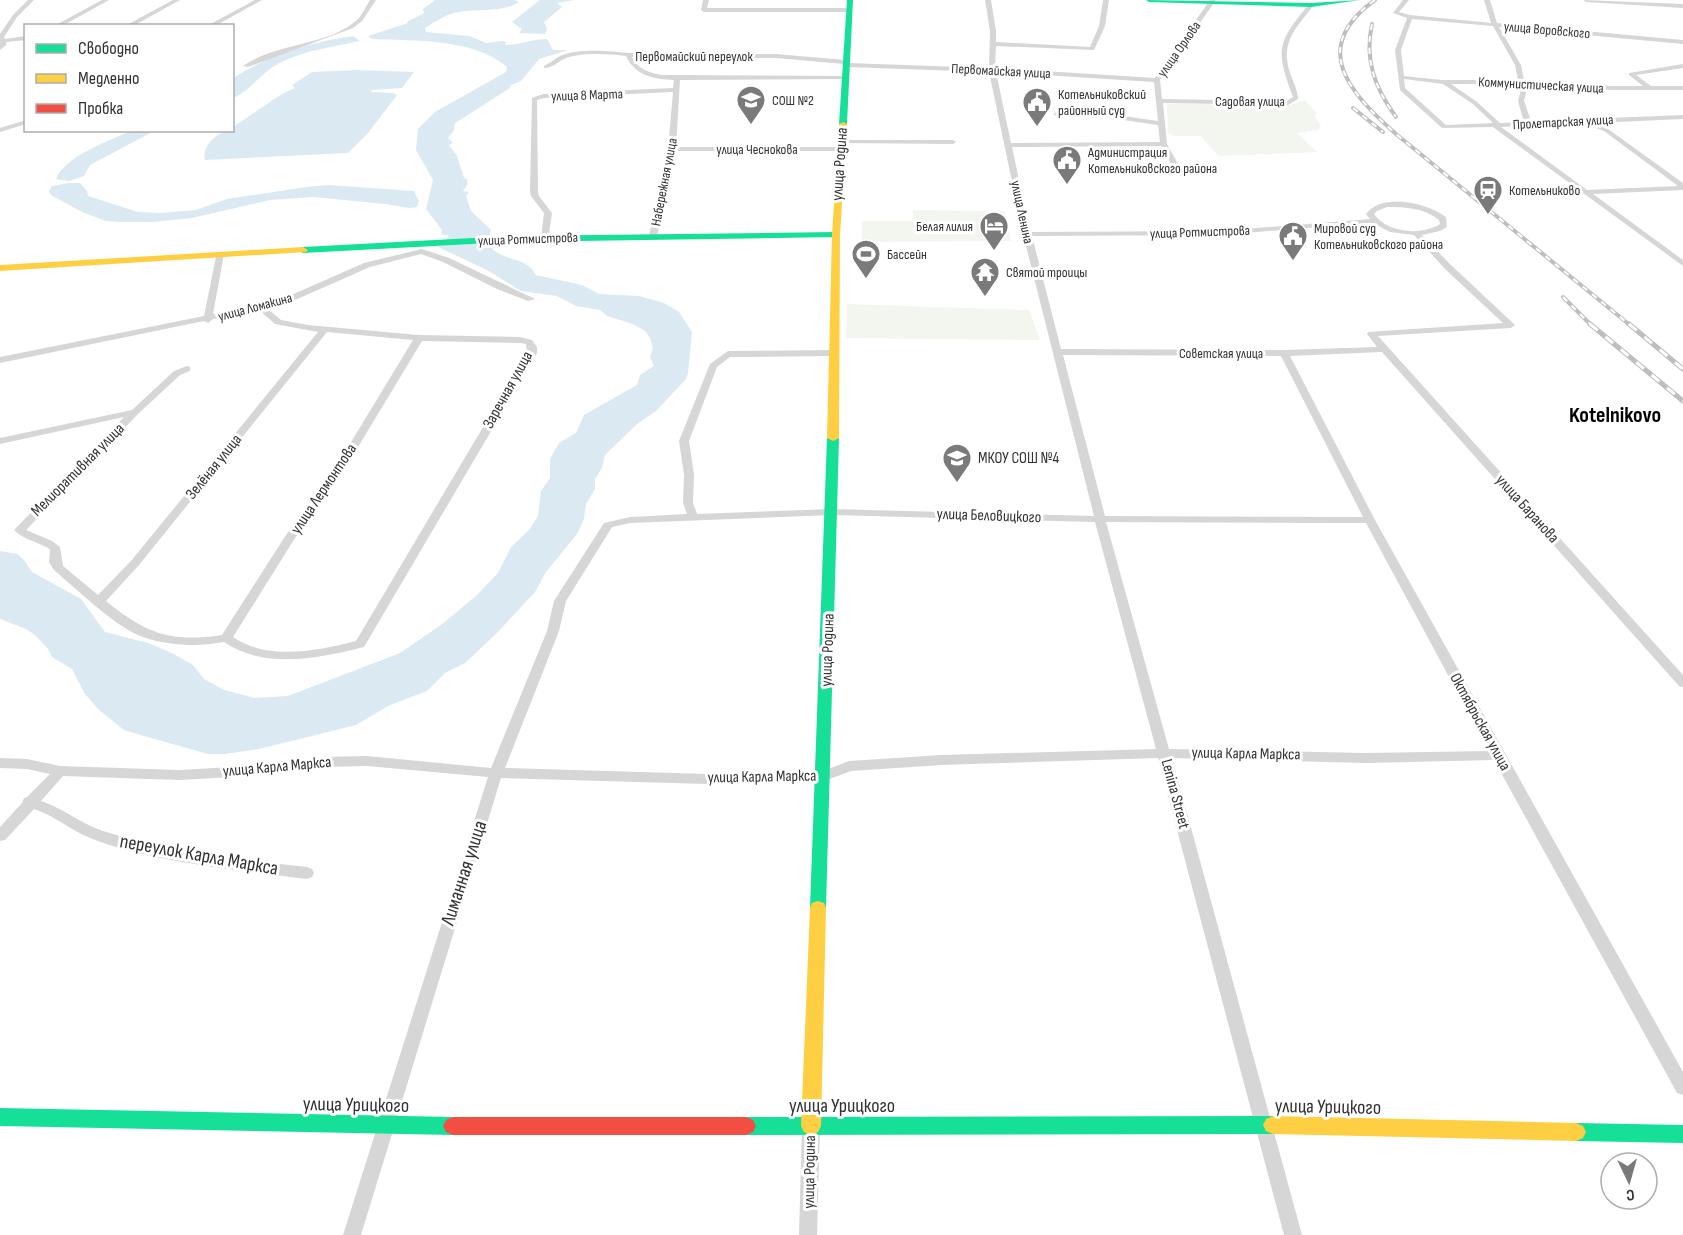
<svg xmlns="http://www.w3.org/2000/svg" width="1683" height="1235" font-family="'Sofia Sans Condensed',sans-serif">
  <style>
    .green { fill: #f2f6ee }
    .water { fill: #dbe9f3 }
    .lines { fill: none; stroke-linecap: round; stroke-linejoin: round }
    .street { fill: #d6d6d6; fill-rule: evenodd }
    .fast { fill: #16e098; fill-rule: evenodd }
    .slow { fill: #ffcf43; fill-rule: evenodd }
    .jam { fill: #f24e42; fill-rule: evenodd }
    .rail-far1-casing { stroke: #bebebe; stroke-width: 4 }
    .rail-casing { stroke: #bebebe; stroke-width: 5 }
    .rail-far1 { stroke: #fff; stroke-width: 2; stroke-dasharray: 6; stroke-linecap: butt }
    .rail { stroke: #fff; stroke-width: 3; stroke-dasharray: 10; stroke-linecap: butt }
    .labels { text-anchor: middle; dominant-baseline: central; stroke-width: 6; stroke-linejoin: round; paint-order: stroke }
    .far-street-label { font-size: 14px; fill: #323232; stroke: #fff }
    .far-poi-label { font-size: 14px; fill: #323232; stroke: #fff; text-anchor: start }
    .street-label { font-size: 16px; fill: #323232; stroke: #fff }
    .poi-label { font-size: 16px; fill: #323232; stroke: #fff; text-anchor: start }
    .near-street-label { font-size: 20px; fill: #323232; stroke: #fff }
    .district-label { font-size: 22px; font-weight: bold; fill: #000; stroke: #fff }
  </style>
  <rect width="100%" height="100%" fill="#fff"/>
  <g class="green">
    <path d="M1305,100L1317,114L1314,115L1321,126L1318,130L1297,133L1317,152L1218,156L1201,136H1174L1168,133L1167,104L1290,105Z"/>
    <path d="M913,210L1004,211L1011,241L862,242V221H914Z"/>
    <path d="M847,304L1029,310L1040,340L846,338Z"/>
  </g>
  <g class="water">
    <path d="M435,0H515L519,2C504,13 477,8 459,12C446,14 436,21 425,28L426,32L469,36L486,43L503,41L506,42L505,45C520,45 532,39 547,39L553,50H568L539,59L521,81L511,85L510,88L455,123L454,130L448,138L453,143L449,145L457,156L464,178L467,179L468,184L463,191L469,192L466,196L471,211L491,230L490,235L493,237L446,240L449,236L441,234L442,230L426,209L433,180L416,150L418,129L435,112L506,72L507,67C474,38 414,41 372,39L368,36L408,23L407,22L424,13L423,9Z"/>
    <path d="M540,0H574L557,3L562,7L544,22L547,29L545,34L519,33L522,29L512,22Z"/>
    <path d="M353,36L360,41C333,47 300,51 276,65C259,75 250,91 233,98L232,79C270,54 307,43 353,36Z"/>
    <path d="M356,70L414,72L402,88L372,90L371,92L393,93L397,95L368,133L348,153L205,160C201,146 219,130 232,130L233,127L282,94L295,88L292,85L312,72Z"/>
    <path d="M130,131H154L90,165L84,176L69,181L56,179C65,156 109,141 130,131Z"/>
    <path d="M68,183H80L87,191L88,196L138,212L160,213L196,210L227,199L306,187L329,185L414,191L419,201L417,207L410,208L385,204L314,197L270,200L192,218L154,222H119L106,221L82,212L51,195L49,191L52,186Z"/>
    <path d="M503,242L492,249C507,262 527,257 536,275L582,285L599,294L639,296L664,303L679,312L692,332L688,373L686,379L656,411L637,424L605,455L602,468L595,479V489L586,504L584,519L577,534L546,572L535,592L496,634L465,663L445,673L427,691L390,705L356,725L259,749L225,754H208L144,736L124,730L99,710L85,694L72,669L52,657L48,649L35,635L26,629L0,619V551L17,554L24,560L32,572L81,599L105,632L148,643L174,654L193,665L204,679L224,690L255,698L288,696L400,653L441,625L476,596L498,573L511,547L529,530L538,516L541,491L550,478V459L559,443L576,433L584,415L637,385L640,375L654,366L650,357L653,348L650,338L645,331L633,324L607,316L600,310L576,306L557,296L521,291L489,271L436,246Z"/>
  </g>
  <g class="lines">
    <g class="street">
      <path d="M28,0H34L17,17L4,37L5,39L26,36V40L6,42V45L0,50V34L13,15Z"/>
      <path d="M102,0H109L62,26H54Z"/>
      <path d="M173,0H180L133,26H125Z"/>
      <path d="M255,0H262L215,26H207Z"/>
      <path d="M370,0H376L362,21L353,28L248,67L243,66C275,43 328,46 357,20C363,14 366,6 370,0Z"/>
      <path d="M703,0H709L707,8H849L852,10L849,12H704L701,10Z"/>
      <path d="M985,0H991L996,31V42L1090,47L1099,26L1103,0H1109L1105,26L1094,50L996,46L995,68L1155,78L1210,0H1216L1160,80L1162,99L1279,101H1287L1293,97C1275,49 1277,43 1309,4L1314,5C1296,28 1280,42 1290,73C1293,81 1298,91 1298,99L1288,105L1163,103L1167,144L1184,175L1183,177L1176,175L1162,146L1012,147L1030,232L1219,231L1370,219L1366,214C1383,192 1427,203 1446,217L1447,227L1440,231L1422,235L1451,265L1515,325L1511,328L1378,336L1683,675V687L1679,686L1382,352L1290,356L1375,520L1683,1072V1095L1677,1093L1494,760L1366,763L1172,758L1302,1235H1284L1158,758L942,765L851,771L824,781L707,784L501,778L361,1235H343L488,777L367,766L322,767L232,777L179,780L63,776L41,801C63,808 81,824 103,831C168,852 239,859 307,867L312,869L314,873L312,877L307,879C239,870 154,863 90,838C70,830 54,815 34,809L5,840L0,841V827L22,803L24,798L27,797L50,774L27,769L0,768V758L27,759L60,766L179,770L232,767L322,757L367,756L491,768L547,631L554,601L604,523L630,517L687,514L683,503L684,475L679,441L710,364L728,351L832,350L837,353L832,356L730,357L717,367L689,441L694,475L693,503L697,514L832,509L1094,516L1023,234L989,72L846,67L843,65L844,64L776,58L632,57C638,69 649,73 662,75L847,76V78L845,79L680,80L676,147H841L845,149L841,151H675L657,236L653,238L649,236L668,149L673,92L544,98L537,100L538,191L539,196L552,213L548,240L541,238L544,213L531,196L530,191L532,98L543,94L673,88L674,80C654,79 635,76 626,56C609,54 580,52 564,59C557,62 553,68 544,68V66C550,63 555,59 560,56C578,48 609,51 628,53L776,54L846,60L848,63L989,68L990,31ZM996,72L1154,82L1158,121L1096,112H1056L1053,114L1056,116H1096L1158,125L1160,142L1011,143ZM1387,207C1406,207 1424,208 1439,220L1440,224C1422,236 1387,233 1374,214L1377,211ZM1373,223L1390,232L1414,235L1445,269L1503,323L1368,332L1367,334L1377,347L1284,350L1061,349L1032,236L1219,235ZM1063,355L1281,356L1363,517L1105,516ZM832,515L1095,522L1156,749L942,755L849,761L823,771L707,774L505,768L559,631L566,601L612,527L630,523ZM1106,522L1366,523L1489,751L1366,753L1169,749Z"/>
      <path d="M1403,0H1409L1399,12L1410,15L1491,23L1484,0H1490L1497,23L1683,40V44L1499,27L1521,65L1524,80L1611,86H1643L1629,75V73L1683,64V68L1636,75L1651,86H1683V90H1611L1525,84L1526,93L1524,101L1531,121L1683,115V119L1595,123L1608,129L1683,183V190L1593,194L1683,260V266L1493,127L1442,128L1400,90L1395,50L1407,18L1393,13ZM1412,19L1493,26L1515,65L1518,80H1442L1404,76L1401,50ZM1404,79L1443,84L1473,104L1493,123L1446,125L1405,88ZM1451,84H1518L1520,93L1518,101L1524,122L1500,123L1477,102ZM1584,123L1604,131L1678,186L1587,190L1501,127Z"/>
      <path d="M1583,0L1683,4V8L1586,2Z"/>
      <path d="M26,120V124L0,132V128Z"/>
      <path d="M842,140H953L956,142L953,144L840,143L839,142Z"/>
      <path d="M422,249L449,258L535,299L528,301L497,289L443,262L421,254L370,267L295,300L267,308L281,320L308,325L419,335L520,337L532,340L537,347V353L364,647C320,658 265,670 224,642C195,647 165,646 138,635C114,625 75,588 54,570L49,562L50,550L48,548C36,541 24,540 14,530L16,528L124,417L0,444V438L132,410L174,371L187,366L190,367V371L180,375L138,414L26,530L52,541L60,547L63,566L98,595L131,561L318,332L275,324L259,310L213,319L208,323L204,321L0,363V357L204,316L217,252L224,254L213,314L260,305L289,296L364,263ZM327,332L413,340L342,457L284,538L222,635C171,643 145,633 106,601L139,565ZM422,341L520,343L526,344L527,353L356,641C317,651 268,661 233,637L295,538L352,457Z"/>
      <path d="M811,1118L817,1121L820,1126L817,1235H799L802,1126L805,1121Z"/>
    </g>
    <g class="fast">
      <path d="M847,0H853L847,124L843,126L839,124Z"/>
      <path d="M1146,0L1311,3L1360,0L1311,7L1149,2Z"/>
      <path d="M836,232L840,235L839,237L510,242L303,253L298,250L303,247L510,236Z"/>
      <path d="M833,435L839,438L826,908L824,913L818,915L812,913L810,908L827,438Z"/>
      <path d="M0,1108L453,1117L460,1120L463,1126L460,1132L453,1135L0,1126Z"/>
      <path d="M1273,1116L1280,1119L1283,1125L1280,1131L1273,1134L746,1135L739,1132L736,1126L739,1120L746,1117Z"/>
      <path d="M1576,1123L1683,1125V1143L1576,1141L1569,1138L1566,1132L1569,1126Z"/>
    </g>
    <g class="slow">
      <path d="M843,122L847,124L840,235L839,438L833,441L827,438L832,235L839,124Z"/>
      <path d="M303,247L308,250L306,252L0,271V265Z"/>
      <path d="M818,901L824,903L826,908L821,1126L818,1132L811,1135L804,1132L801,1126L810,908L812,903Z"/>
      <path d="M1273,1116L1576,1123L1583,1126L1586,1132L1583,1138L1576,1141L1273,1134L1266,1131L1263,1125L1266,1119Z"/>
    </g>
    <path class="jam" d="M453,1117H746L753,1120L756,1126L753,1132L746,1135H453L446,1132L443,1126L446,1120Z"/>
    <g class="rail-far1-casing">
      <g id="rail-far1">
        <path d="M1375,0C1308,48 1350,93 1396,134L1631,326"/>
        <path d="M1372,24C1364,60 1375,88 1396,117"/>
        <path d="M1353,108L1383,132"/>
        <path d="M1563,297L1592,326"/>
      </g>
    </g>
    <g class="rail-casing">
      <g id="rail">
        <path d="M1590,324L1683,401"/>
        <path d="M1629,324L1683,369"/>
      </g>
    </g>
    <use href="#rail-far1" class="rail-far1"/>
    <use href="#rail" class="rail"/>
  </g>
  <defs>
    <g id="school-pin" transform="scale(1.5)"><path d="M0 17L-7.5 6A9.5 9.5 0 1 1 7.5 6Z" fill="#7a7a7a" stroke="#fff"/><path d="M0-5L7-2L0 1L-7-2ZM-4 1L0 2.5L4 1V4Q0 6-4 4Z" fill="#fff"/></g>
    <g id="civic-pin" transform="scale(1.5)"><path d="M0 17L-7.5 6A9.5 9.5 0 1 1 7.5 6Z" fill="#7a7a7a" stroke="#fff"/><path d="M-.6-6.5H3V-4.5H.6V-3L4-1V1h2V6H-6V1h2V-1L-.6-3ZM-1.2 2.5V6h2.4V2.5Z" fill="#fff"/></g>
    <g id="station-pin" transform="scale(1.5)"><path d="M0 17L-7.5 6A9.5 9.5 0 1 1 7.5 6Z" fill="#7a7a7a" stroke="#fff"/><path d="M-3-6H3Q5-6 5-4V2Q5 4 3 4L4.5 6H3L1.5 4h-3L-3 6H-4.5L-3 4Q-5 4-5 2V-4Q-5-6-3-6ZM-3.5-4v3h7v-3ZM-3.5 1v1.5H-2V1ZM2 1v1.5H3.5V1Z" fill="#fff"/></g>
    <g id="hotel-pin" transform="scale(1.5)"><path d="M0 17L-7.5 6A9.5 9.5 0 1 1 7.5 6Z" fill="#7a7a7a" stroke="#fff"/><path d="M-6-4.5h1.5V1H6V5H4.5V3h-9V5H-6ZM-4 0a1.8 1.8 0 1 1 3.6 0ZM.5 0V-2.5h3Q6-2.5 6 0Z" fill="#fff"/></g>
    <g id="stadium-pin" transform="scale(1.5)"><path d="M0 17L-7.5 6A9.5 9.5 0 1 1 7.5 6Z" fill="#7a7a7a" stroke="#fff"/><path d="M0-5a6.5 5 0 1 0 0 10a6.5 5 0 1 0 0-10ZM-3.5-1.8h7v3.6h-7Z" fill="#fff"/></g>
    <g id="temple-pin" transform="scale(1.5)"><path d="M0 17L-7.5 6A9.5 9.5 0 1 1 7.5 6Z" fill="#7a7a7a" stroke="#fff"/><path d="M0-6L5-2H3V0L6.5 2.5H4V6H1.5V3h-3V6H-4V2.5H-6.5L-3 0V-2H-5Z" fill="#fff"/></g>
  </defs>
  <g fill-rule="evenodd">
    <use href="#school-pin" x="751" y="100"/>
    <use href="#civic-pin" x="1037" y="102"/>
    <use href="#civic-pin" x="1067" y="160"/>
    <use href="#station-pin" x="1488" y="190"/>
    <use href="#hotel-pin" x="994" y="226"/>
    <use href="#civic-pin" x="1293" y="236"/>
    <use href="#stadium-pin" x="866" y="254"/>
    <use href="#temple-pin" x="985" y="272"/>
    <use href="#school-pin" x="957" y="458"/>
  </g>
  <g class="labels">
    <g class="far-street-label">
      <text transform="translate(1547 30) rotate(5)">улица Воровского</text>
      <text transform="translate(1179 49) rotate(-55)">улица Орлова</text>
      <text x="694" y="56">Первомайский переулок</text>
      <text transform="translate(1001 71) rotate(3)">Первомайская улица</text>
      <text transform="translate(1541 85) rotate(3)">Коммунистическая улица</text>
      <text transform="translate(587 95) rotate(-2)">улица 8 Марта</text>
      <text x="1250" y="101">Садовая улица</text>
      <text transform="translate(1563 122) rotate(-3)">Пролетарская улица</text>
      <text x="757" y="149">улица Чеснокова</text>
      <text transform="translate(664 182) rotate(-79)">Набережная улица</text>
      <text transform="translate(1022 212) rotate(78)">улица Ленина</text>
      <text transform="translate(1200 232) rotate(-2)">улица Ротмистрова</text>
      <text transform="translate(528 239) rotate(-2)">улица Ротмистрова</text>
      <text transform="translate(255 307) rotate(-15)">улица Ломакина</text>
      <text x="1221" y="353">Советская улица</text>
    </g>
    <g class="far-poi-label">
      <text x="1058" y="94">Котельниковский<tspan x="1058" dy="16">районный суд</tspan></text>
      <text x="772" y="100">СОШ №2</text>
      <text x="1088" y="152">Администрация<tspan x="1088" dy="16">Котельниковского района</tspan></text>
      <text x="1509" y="190">Котельниково</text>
      <text x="973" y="226" text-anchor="end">Белая лилия</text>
      <text x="1314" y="228">Мировой суд<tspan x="1314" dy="16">Котельниковского района</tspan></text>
      <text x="887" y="254">Бассейн</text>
      <text x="1006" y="272">Святой троицы</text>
    </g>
    <g class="street-label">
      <text transform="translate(840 164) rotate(-86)">улица Родина</text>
      <text transform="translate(508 390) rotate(-61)">Заречная улица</text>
      <text transform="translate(214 467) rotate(-51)">Зелёная улица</text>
      <text transform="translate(78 470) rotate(-45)">Мелиоративная улица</text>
      <text transform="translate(324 489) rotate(-56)">улица Лермонтова</text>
      <text transform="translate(1527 509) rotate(48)">улица Баранова</text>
      <text transform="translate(989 516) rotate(2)">улица Беловицкого</text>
      <text transform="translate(828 650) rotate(-88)">улица Родина</text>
      <text transform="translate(1480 722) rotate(61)">Октябрьская улица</text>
      <text transform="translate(1246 754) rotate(1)">улица Карла Маркса</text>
      <text transform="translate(277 767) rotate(-5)">улица Карла Маркса</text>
      <text transform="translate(762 777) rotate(-1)">улица Карла Маркса</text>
      <text transform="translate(1175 794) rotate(75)">Lenina Street</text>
      <text transform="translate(810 1172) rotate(-89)">улица Родина</text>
    </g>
    <g class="poi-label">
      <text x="978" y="458">МКОУ СОШ №4</text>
    </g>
    <g class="near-street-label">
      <text transform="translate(199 855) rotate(10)">переулок Карла Маркса</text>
      <text transform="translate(464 873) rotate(-72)">Лиманная улица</text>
      <text transform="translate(356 1105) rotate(1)">улица Урицкого</text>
      <text x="842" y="1106">улица Урицкого</text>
      <text transform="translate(1328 1107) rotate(1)">улица Урицкого</text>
    </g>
    <g class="district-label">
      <text x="1615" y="415">Kotelnikovo</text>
    </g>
  </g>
  <rect x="24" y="24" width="210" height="108" fill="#ffffff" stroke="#adadad" stroke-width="1.5"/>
  <rect x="36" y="44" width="30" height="9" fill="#16e098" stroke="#adadad" stroke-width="1.5"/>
  <text x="78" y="54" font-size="18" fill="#323232">Свободно</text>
  <rect x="36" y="74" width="30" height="9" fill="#ffcf43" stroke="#adadad" stroke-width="1.5"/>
  <text x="78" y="84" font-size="18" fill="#323232">Медленно</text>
  <rect x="36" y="104" width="30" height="9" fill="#f24e42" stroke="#adadad" stroke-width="1.5"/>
  <text x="78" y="114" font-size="18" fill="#323232">Пробка</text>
  <g transform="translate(1629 1181) rotate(175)"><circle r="28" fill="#ffffff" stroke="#adadad" stroke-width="1.5"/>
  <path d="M0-4.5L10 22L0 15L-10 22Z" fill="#7a7a7a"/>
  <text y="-9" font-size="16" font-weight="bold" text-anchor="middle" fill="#323232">С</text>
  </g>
</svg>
